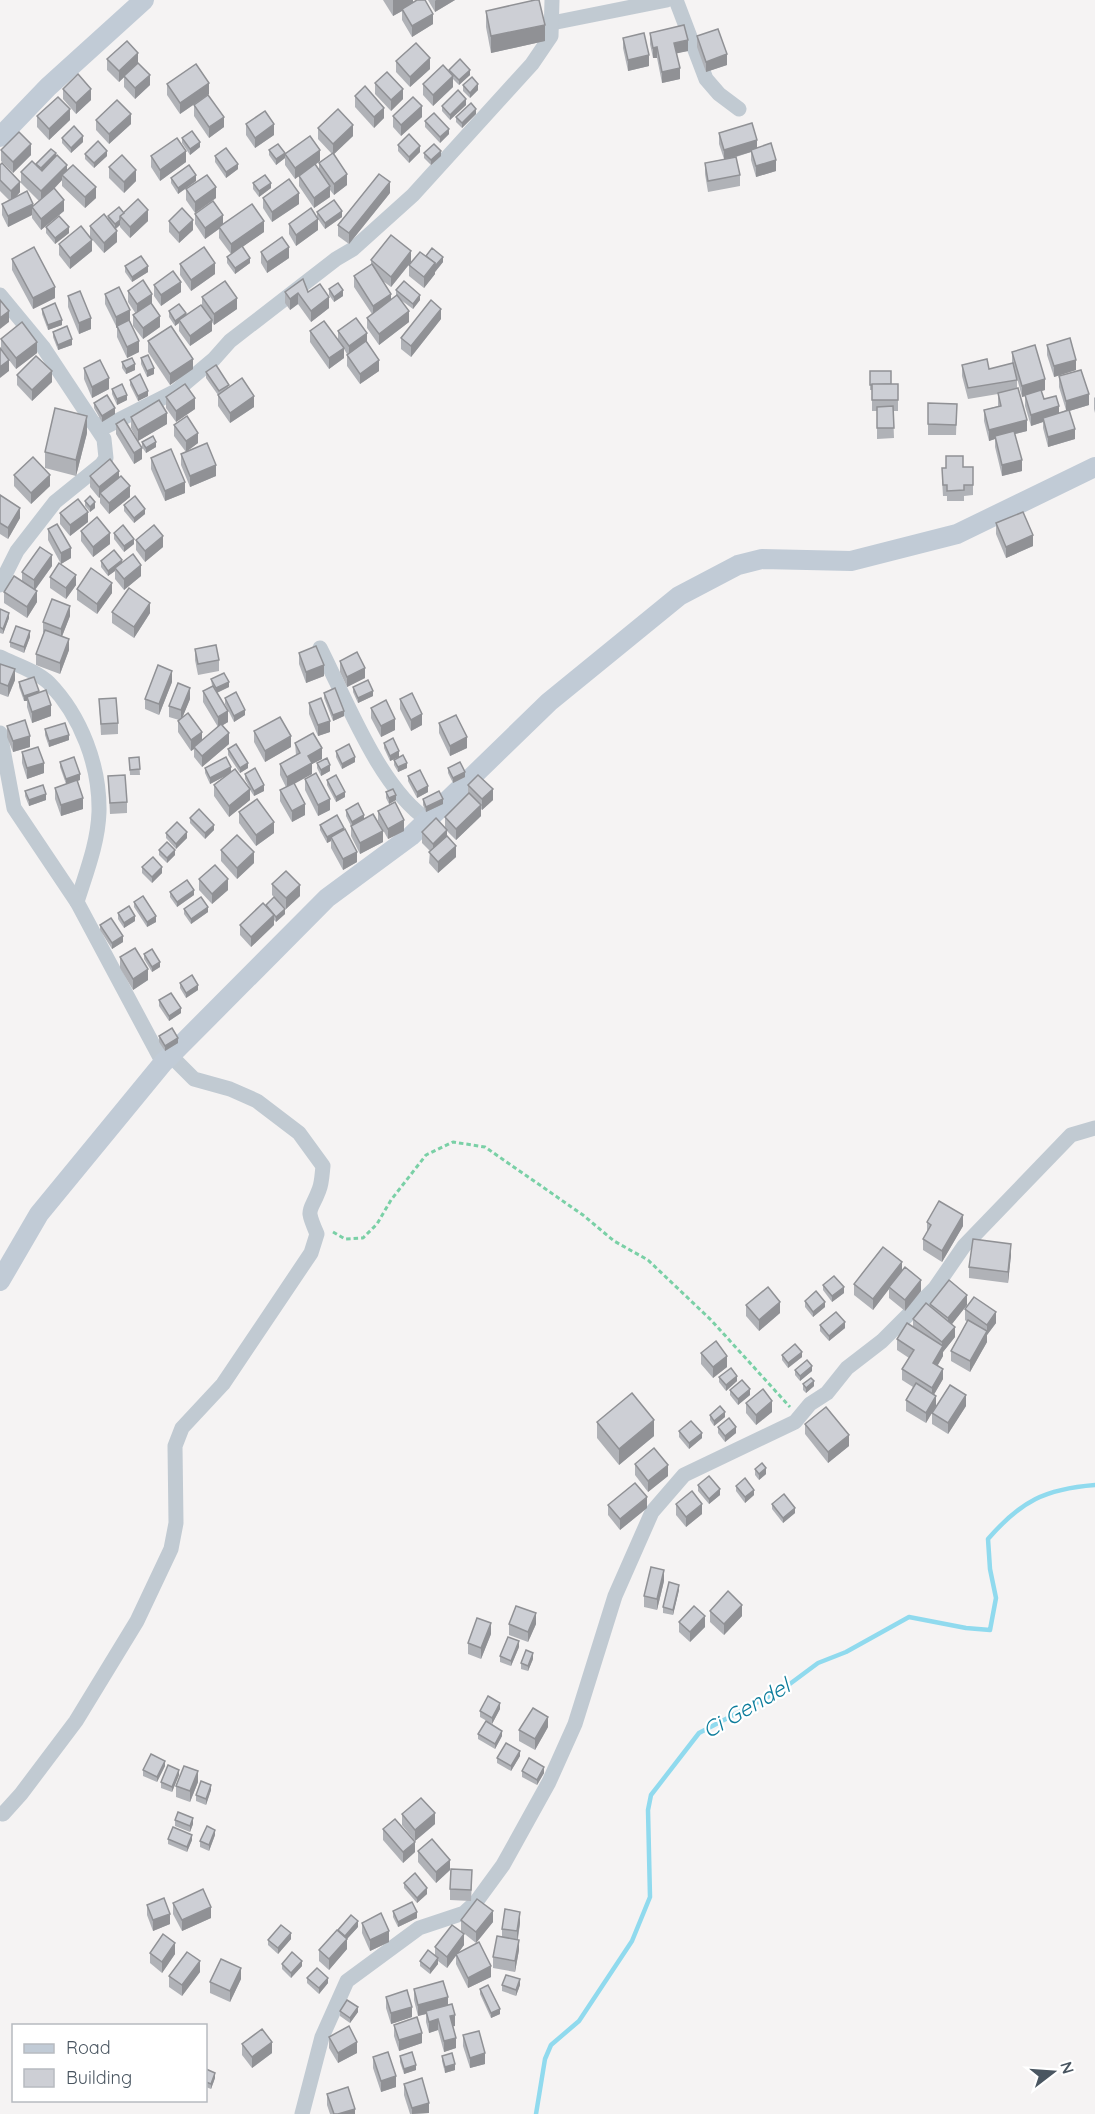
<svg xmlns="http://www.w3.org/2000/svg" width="1095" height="2114" font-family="Quicksand,sans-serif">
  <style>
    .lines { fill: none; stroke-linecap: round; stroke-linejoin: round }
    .stream { stroke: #90daee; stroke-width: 4.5 }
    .path { stroke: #7ad0a6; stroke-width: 3; stroke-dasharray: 4.5 3; stroke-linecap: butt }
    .street { stroke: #c1cad2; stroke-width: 15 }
    .secondary { stroke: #c1cbd6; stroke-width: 20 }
    .wall { fill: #b0b2b7 }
    .shaded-wall { fill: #909195 }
    .building { fill: #cdcfd5; stroke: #909195; stroke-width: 1.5 }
    .labels { text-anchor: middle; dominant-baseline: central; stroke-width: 4.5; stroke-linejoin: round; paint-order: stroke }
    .water-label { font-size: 22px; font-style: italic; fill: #0c7c9b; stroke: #fff }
  </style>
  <rect width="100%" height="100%" fill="#f5f3f3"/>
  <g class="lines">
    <path class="stream" d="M536,2114L545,2059L551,2045L579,2021L632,1941L650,1897L648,1810L651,1795L699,1733L783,1689L818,1663L846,1652L909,1617L966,1628L990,1630L996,1598L990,1569L988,1539C1021,1501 1045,1489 1095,1485"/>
    <path class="path" d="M333,1232L345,1239L363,1238L377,1224L391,1200L426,1155L453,1142L485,1147L583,1215L614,1241L648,1260L711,1320L790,1407"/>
    <g class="street">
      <path d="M676,0L706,79L719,94L739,109"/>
      <path d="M552,23L667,0"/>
      <path d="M0,295L43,347L104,439L106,458L102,464L55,502L17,551L0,585"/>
      <path d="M94,424L107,426L176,391L214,359L230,341L336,259L353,249L413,195L532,64L551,36L552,0"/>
      <path d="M320,648C346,699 380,789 428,820"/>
      <path d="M0,657C14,664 37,671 49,683C81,716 100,766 99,812C98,843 86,873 77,902L163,1063"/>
      <path d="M0,733L14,808L77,902"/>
      <path d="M3,1814L21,1794L76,1721L137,1621L171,1549L176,1523L175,1446L182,1428L223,1384L311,1253L317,1234C305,1206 310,1214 319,1190C322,1183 322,1174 323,1166L299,1133L257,1101L230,1089L194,1079L170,1055"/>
      <path d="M302,2114L322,2037L347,1981L419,1928L464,1913L476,1902L503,1865L549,1782L575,1724L615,1596L652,1512L684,1475L795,1422L810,1404L827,1393L847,1368L882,1341L935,1288L964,1246L1071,1135L1095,1128"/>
    </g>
    <g class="secondary">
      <path d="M0,137L48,87L144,0"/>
      <path d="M0,1281L39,1214L163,1063L327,898L411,836L549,702L679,596L738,565L762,559L851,561L957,534L1095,467"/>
    </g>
  </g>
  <g class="wall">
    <path d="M383,0H413V2L433,24L412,37L402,20V11L393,16Z"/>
    <path d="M428,0H455L435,12Z"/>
    <path d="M486,11L545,41L491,53L486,27Z"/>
    <path d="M650,33L688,51L676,53L680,79L662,83L657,58H653L650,44Z"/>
    <path d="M697,36L727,65L706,72L697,47Z"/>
    <path d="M623,38L649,66L628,71L623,48Z"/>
    <path d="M107,59L138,63L150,85L135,99L124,87V77L119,82L107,70Z"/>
    <path d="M396,61L430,69L410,87L396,72Z"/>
    <path d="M449,70L470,75L459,85L453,79V87L433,106L423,95V84L449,72Z"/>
    <path d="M375,83L403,99L391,111L375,94Z"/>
    <path d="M167,84L209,94L180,114L167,95Z"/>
    <path d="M463,85L478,90L470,98L463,91Z"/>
    <path d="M63,89L91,100L76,114L63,99Z"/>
    <path d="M355,96L384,118L374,128L355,107Z"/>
    <path d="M194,105L224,127L209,138L194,116Z"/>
    <path d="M466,105L450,120L442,111V106Z"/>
    <path d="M476,114L462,128L456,122V117Z"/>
    <path d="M37,116L70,120L49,140L37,127Z"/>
    <path d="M393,116L422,117L401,136L393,127Z"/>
    <path d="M96,120L131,124L109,144L96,130Z"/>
    <path d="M425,121L449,134L440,143L425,127Z"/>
    <path d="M246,124L274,135L255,148L246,135Z"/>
    <path d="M318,128L353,136L333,155L347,185L334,195L330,190V197L314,208L299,186V176L295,179L285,165V154L320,161L315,165L319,170V163L332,154L318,139Z"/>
    <path d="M719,133L757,148L776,171L756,177L751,160V152L733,158L740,175V186L708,192L705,174V163L724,159L719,144Z"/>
    <path d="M62,138L83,142L71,153L62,143Z"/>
    <path d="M182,138L200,147L190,155L182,143Z"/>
    <path d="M398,145L420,152L409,163L398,151Z"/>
    <path d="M1,150L31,155L13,173L1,161Z"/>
    <path d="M269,150L285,158L276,165L269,155Z"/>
    <path d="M424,153L441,156L431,165L424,158Z"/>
    <path d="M85,154L107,156L94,168L85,159Z"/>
    <path d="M151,156L186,162L160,181L151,167Z"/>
    <path d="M215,156L238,169L226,178L215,162Z"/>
    <path d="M56,157L67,171L96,198L85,208L62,186V180L54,189L64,211L41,230L32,218V215L8,227L2,215V204L9,200L0,191V165L20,192L16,197L33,206L39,201L21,183V172L36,166V164Z"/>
    <path d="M109,167L136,181L124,193L109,178Z"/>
    <path d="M171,178L196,181L178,194L171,183Z"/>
    <path d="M253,183L271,188L259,197L253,189Z"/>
    <path d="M186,189L216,198L195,213L186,200Z"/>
    <path d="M390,193L349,244L338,236V225Z"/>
    <path d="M263,198L299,204L272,222L263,208Z"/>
    <path d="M317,212L342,217L325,229L318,219V230L296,246L289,234V224L317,217Z"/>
    <path d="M124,213L148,221L130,238L120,227V225L116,229L117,242L104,253L90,237V226L108,220V216Z"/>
    <path d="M195,214L223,225L264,232L242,247L250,263L235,274L227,263V257L231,254L219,238V229L205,239L195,224Z"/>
    <path d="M169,221L193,230L179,243L169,232Z"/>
    <path d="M46,227L69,233L55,244L46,233Z"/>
    <path d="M59,244L92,251L70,269L59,255Z"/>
    <path d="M261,252L289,258L267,273L261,263Z"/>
    <path d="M426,256L443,262L435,272V274L424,288L409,276V265Z"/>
    <path d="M12,259L55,298L33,309L12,270Z"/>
    <path d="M371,260L411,262L391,287L383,281L391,300L396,296V290L420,300L413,309L401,300L409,322L379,345L367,328V318L372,314L354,287V276L371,265Z"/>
    <path d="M180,264L215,274L191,291L180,275Z"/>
    <path d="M125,266L148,272L132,282L125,272Z"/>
    <path d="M154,285L181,292L161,306L154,296Z"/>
    <path d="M329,289L343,296L334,302L329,295Z"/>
    <path d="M128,291L152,304L160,327L143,339L133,326V315L136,314L128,302Z"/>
    <path d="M285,292H308L329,308L311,322L298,304L290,310L285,303Z"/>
    <path d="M105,294L130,321L139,352L127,358L117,337V328L105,304Z"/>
    <path d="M68,296L91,329L79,334L68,307Z"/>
    <path d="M202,297L237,309L214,325L212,322V331L190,346L179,331V323L175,326L169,317V311L186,315L202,306Z"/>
    <path d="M42,309L62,325L48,330L42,314Z"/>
    <path d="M441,319L411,357L401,349V338Z"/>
    <path d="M310,331L338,340V331L367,343L379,371L360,384L347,366V354L344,349V358L329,369L310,342Z"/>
    <path d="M53,332L72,345L58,350L53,337Z"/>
    <path d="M1,339L37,353L16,369L9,360V371L1,350Z"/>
    <path d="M148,341L193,369L170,385L148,352Z"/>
    <path d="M1047,345L1076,370L1054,377L1047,355Z"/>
    <path d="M1012,352L1045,390L1041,391L1044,399L1059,413L1066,410L1059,387V376L1089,405L1069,411L1075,439L1048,447L1043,428V422L1031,426L1025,406V396L1022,397L1017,378V389L1027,431L1015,434L1022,471L1002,476L995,447V439L989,441L984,421V410L998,406V394L968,399L962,376V365L989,369L1012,363Z"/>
    <path d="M141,358L154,374L147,377L141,364Z"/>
    <path d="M122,362L135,370L126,374L122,368Z"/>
    <path d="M84,368L109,389L92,398L84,379Z"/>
    <path d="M870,371L891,384H898V411H893L894,438L877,439V411H872V390H870Z"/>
    <path d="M206,372L229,387L254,407L230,423L218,406V395L206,378Z"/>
    <path d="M17,375L52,382L32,401L17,385Z"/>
    <path d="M130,380L148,396L138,401L130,385Z"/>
    <path d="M112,389L127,400L117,405L112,394Z"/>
    <path d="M166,397L195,409L176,422L166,408Z"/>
    <path d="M1095,397V413L1094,409V398Z"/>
    <path d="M94,403L115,414L102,422L94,408Z"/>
    <path d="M928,403L957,404L956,435H928Z"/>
    <path d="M131,417L167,424L138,441L131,428Z"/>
    <path d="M116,424L142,459L134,464L116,434Z"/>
    <path d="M174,425L198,443L187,451L216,476L190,487L181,465V454L186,452L174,436Z"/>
    <path d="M87,433L76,476L45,468V452Z"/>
    <path d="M142,442L156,447L146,453L142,447Z"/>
    <path d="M151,458L185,493L165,501L151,469Z"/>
    <path d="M963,467H973V495L964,496V501H947V496H943L942,479Z"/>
    <path d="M14,475L50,486L31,504L14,486Z"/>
    <path d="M90,476L119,477L130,497L109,514L100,503V497L99,498L90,487Z"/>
    <path d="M0,495L20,518L8,539L0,534Z"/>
    <path d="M85,501L95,508L90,512L85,506Z"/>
    <path d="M124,505L145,514L134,523L124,511Z"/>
    <path d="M60,513L88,522L70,536L60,524Z"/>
    <path d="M996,523L1033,546L1006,558L996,534Z"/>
    <path d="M48,529L71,558L61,564L48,540Z"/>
    <path d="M81,531L110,544L93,557L81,541Z"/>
    <path d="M114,533L134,544L124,552L114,539Z"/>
    <path d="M136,540L163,547L145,562L136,550Z"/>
    <path d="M101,561L122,563L141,576L124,590L115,579V571L108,576L101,567Z"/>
    <path d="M52,566L35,590L37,602L27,618L4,603V592L22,582V572Z"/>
    <path d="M50,577L76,585L66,599L50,588Z"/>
    <path d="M77,589L112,593L97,614L77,600Z"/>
    <path d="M0,609L9,618L3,634L0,633Z"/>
    <path d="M112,612L150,613L134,638L112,623Z"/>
    <path d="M70,616L62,636L69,650L60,674L36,665V654L44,633L43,632V622Z"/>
    <path d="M30,637L24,653L10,647V642Z"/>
    <path d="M195,649L219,660V671L198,675L195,660Z"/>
    <path d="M299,653L324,676L306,683L299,664Z"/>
    <path d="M340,661L365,678L347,687L340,672Z"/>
    <path d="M0,664L15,680L8,697L0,694Z"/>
    <path d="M211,679L229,687L217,693L228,722L223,725L229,744L202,767L194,757V749L191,751L178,732V721L179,720L169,717V706L190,699L182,718L202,740L218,727L203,702V691L212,686Z"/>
    <path d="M19,682L39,692L51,716L32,723L27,707V701H24L19,687Z"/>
    <path d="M172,682L159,715L145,709V699Z"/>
    <path d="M353,687L373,696L358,703L353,692Z"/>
    <path d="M324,693L344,716L333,721L324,698Z"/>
    <path d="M225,698L245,715L234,722L225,704Z"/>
    <path d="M99,699L118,723V734L101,735Z"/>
    <path d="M400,699L422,725L411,731L400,709Z"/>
    <path d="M309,703L330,732L318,736L309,714Z"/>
    <path d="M371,708L395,730L381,737L371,718Z"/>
    <path d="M439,723L467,748L450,756L439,733Z"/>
    <path d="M7,726L30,747L13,752L7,737Z"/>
    <path d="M45,729L69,740L49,747L45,735Z"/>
    <path d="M254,731L291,747L265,762L254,742Z"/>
    <path d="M295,743L322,759L312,764V774L294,783L305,815L292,822L280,801V790L286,787L280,775V764L296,755Z"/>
    <path d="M384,743L399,757L390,761L384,748Z"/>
    <path d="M228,749L248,768L240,773L228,755Z"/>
    <path d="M336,751L355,762L342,769L336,757Z"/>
    <path d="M22,752L44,773L27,779L22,763Z"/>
    <path d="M139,757L140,775H130L129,758Z"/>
    <path d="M226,757L231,767V771L235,769L250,788L245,779V774L255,768L264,785V791L254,796L250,790V800L229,817L214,796V785L225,776L210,784L205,773V768Z"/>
    <path d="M394,760L407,768L398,772L394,765Z"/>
    <path d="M60,762L80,780L77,781L83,809L61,816L55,799V788L66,784L60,767Z"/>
    <path d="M317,763L330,771L321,776L317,768Z"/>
    <path d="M448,768L465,777L453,783L448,773Z"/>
    <path d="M108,776L127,802V813L110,814Z"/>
    <path d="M408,776L428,792L417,798L408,781Z"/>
    <path d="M305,779L330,810L318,816L305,790Z"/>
    <path d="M327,780L345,797L336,802L327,785Z"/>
    <path d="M468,785L493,800L482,810L481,809V816L456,840L447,831V837L456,857L438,873L429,863L430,851L422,843V832L445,827V817L468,793Z"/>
    <path d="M25,791L46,800L29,806L25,796Z"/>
    <path d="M386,792L396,800L389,804L386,798Z"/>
    <path d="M423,799L443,804L426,812L423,805Z"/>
    <path d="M346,810L364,818L383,842L360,854L351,836V826L346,816Z"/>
    <path d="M378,811L404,831L388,839L378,821Z"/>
    <path d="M239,812L274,833L256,846L239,823Z"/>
    <path d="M190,818L214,830L205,839L190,823Z"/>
    <path d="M320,825L344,830L357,862L343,870L331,848V841L327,843L320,830Z"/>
    <path d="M166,833L187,838L176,849L166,838Z"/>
    <path d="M159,850L175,855L167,863L159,855Z"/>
    <path d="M221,850L254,863L237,879L221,861Z"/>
    <path d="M142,867L162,873L152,883L142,873Z"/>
    <path d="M199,879L228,890L212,904L199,890Z"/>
    <path d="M272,884L300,896L286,909L272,895Z"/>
    <path d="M170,892L194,895L177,907L170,897Z"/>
    <path d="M134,902L156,922L147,927L134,907Z"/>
    <path d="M266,906L285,914L276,922L274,920V925L251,947L240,935V925Z"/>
    <path d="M184,909L208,912L191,924L184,914Z"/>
    <path d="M118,913L135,921L124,928L118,919Z"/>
    <path d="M100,925L123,942L112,949L100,930Z"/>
    <path d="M144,954L160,967L152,972L144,959Z"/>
    <path d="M120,957L148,980L133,990L120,968Z"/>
    <path d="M180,983L198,990L186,998L180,988Z"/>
    <path d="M159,1000L181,1013L169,1021L159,1006Z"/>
    <path d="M159,1036L178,1043L165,1051L159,1042Z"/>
    <path d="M927,1222L963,1226L942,1262L923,1250V1239L927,1233Z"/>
    <path d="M1011,1255L1008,1283L969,1278V1267Z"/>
    <path d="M902,1271L921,1291L905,1311L889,1298V1289L873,1310L854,1295V1284Z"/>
    <path d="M823,1285L844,1293L832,1302L823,1290Z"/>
    <path d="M805,1301L825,1307L813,1317L805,1307Z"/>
    <path d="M930,1304L967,1305L952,1324L955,1337L943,1352V1356L938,1365L943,1379L934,1394L936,1406L926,1423L906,1411V1400L913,1387L902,1380V1369L909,1358L897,1350V1339L913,1327V1319L930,1307Z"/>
    <path d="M746,1305L780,1313L759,1331L746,1316Z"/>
    <path d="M965,1309L996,1323L987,1335V1342L970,1372L951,1361V1351L967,1322L965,1320Z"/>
    <path d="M820,1325L845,1328L829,1341L820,1331Z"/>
    <path d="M701,1353L727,1367L713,1378L701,1364Z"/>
    <path d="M782,1355L802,1357L788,1368L782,1360Z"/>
    <path d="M795,1370L812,1371L800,1381L795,1375Z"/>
    <path d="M719,1377L737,1381L726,1391L719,1382Z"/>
    <path d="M803,1384L814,1386L806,1393L803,1390Z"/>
    <path d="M730,1390L750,1395L738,1405L730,1395Z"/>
    <path d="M746,1403L772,1412L756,1425L746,1413Z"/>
    <path d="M966,1406L948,1434L932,1424V1413Z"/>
    <path d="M710,1415L725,1417L714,1426L710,1420Z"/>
    <path d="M597,1422L654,1436L619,1465L597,1438Z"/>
    <path d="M805,1424L849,1446L828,1463L805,1434Z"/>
    <path d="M718,1427L736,1433L725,1442L718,1433Z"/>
    <path d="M679,1431L702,1438L689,1449L679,1437Z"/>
    <path d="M635,1464L668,1476L648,1492L635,1475Z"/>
    <path d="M755,1469L766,1474L759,1480L755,1475Z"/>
    <path d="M698,1485L720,1495L709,1504L698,1491Z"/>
    <path d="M736,1486L754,1495L745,1503L736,1491Z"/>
    <path d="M676,1504L702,1514L686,1527L676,1515Z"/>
    <path d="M772,1504L795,1513L783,1523L772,1509Z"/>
    <path d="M608,1505L647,1508L620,1530L608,1515Z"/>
    <path d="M664,1581L657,1610L644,1607V1596Z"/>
    <path d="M679,1590L673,1615L663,1613V1607Z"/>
    <path d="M710,1611L742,1616L724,1635L710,1622Z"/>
    <path d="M679,1622L705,1627L690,1642L679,1632Z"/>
    <path d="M509,1624H536L528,1642L509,1635Z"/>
    <path d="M491,1634L481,1659L468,1654V1643Z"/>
    <path d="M519,1647L511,1666L500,1662V1656Z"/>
    <path d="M533,1659L528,1671L521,1669V1663Z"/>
    <path d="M500,1709L492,1724L480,1717V1711Z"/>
    <path d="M548,1727L535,1750L519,1741V1730Z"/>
    <path d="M478,1734L502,1736L495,1749L478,1739Z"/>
    <path d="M520,1756L511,1771L497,1763V1758Z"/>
    <path d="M165,1766L157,1782L143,1776V1770Z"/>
    <path d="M522,1771L544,1773L537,1785L522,1777Z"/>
    <path d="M179,1775L172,1792L161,1788V1782Z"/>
    <path d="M198,1782L190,1802L176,1797V1786Z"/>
    <path d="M211,1790L206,1805L196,1801V1795Z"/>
    <path d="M402,1814L435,1824L415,1841L402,1825Z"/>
    <path d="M175,1820L193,1824L190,1832L175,1826Z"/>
    <path d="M383,1829L415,1852L403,1863L383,1840Z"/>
    <path d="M215,1835L209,1851L200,1847V1841Z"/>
    <path d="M168,1839L192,1840L187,1852L168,1844Z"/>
    <path d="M418,1851L450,1870L436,1883L418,1862Z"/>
    <path d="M472,1881L471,1901L450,1900V1889Z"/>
    <path d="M404,1883L427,1894L417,1903L404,1888Z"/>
    <path d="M173,1903L211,1918L182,1931L173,1914Z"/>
    <path d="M147,1905L170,1924L153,1931L147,1915Z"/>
    <path d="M393,1911L417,1918L398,1927L393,1917Z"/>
    <path d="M461,1920L493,1922L476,1943L461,1931Z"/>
    <path d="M362,1923L389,1942L370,1951L362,1933Z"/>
    <path d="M520,1923L518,1939L519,1950L515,1972L493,1968V1957L502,1937V1929Z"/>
    <path d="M358,1927L347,1939V1949L329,1970L319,1961V1950Z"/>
    <path d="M291,1939L278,1954L268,1945V1940Z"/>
    <path d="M464,1945L459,1952L491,1977L468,1988L456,1964V1955L447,1968L438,1961V1964L430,1974L420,1966V1961L435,1955V1947Z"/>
    <path d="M150,1953L175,1954L162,1973L150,1963Z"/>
    <path d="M282,1964L302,1966L291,1978L282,1969Z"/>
    <path d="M200,1972L182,1996L169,1987V1976Z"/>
    <path d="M307,1978L328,1983L319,1994L307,1983Z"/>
    <path d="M241,1979L230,2002L210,1993V1982Z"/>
    <path d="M502,1985H520L516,1996L502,1991Z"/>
    <path d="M414,1989L448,2005L455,2026H453L456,2048L444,2052L438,2030L429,2033L426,2022V2014L418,2016L414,2000Z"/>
    <path d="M480,1989L500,2014L491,2018L480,1994Z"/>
    <path d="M386,1997L412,2017L391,2024L386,2008Z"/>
    <path d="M340,2011L358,2012L350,2023L340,2016Z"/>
    <path d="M394,2025L422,2043L399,2051L394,2036Z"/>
    <path d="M463,2035L485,2064L470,2068L463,2046Z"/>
    <path d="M329,2037L357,2053L338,2063L329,2048Z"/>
    <path d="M242,2044L272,2053L252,2068L242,2055Z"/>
    <path d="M400,2056L416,2070L404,2074L400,2062Z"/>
    <path d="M442,2056L455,2070L445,2073L442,2061Z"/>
    <path d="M373,2057L396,2087L381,2092L373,2068Z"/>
    <path d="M206,2069L215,2078L211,2089L206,2087Z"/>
    <path d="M404,2084L429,2113L410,2114L404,2095Z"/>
    <path d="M327,2094L355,2114H330L327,2105Z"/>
  </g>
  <g class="shaded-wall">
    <path d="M393,0H413V4L402,9V11L393,16Z"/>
    <path d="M436,0H455L435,12V1Z"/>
    <path d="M433,14V24L412,37V26Z"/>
    <path d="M545,25V41L491,53V36Z"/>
    <path d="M688,40V51L674,54V43Z"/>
    <path d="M657,47V58H653V48Z"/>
    <path d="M138,53V64L119,82V71Z"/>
    <path d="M727,54V65L706,72V62Z"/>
    <path d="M649,55V66L628,71V60Z"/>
    <path d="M430,58V69L410,87V77Z"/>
    <path d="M680,68V79L662,83V72Z"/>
    <path d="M470,70V75L459,85V80Z"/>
    <path d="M150,75V85L135,99V88Z"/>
    <path d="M453,76V87L433,106V95Z"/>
    <path d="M209,83V94L180,114V103Z"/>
    <path d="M478,84V90L470,98V93Z"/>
    <path d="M91,89V100L76,114V103Z"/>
    <path d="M403,89V99L391,111V100Z"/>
    <path d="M466,99V105L450,120V115Z"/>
    <path d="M422,106V117L401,136V125Z"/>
    <path d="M384,108V118L374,128V117Z"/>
    <path d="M70,109V120L49,140V129Z"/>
    <path d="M476,109V114L462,128V123Z"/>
    <path d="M131,114V124L109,144V134Z"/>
    <path d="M224,117V127L209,138V127Z"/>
    <path d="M274,124V135L255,148V138Z"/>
    <path d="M353,125V136L333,155V144Z"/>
    <path d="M449,129V134L440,143V137Z"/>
    <path d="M83,136V142L71,153V148Z"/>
    <path d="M757,140V150H751V152L724,160V150Z"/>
    <path d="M200,142V147L190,155V149Z"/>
    <path d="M31,144V155L13,173V162Z"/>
    <path d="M420,146V152L409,163V157Z"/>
    <path d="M320,150V161L295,179V168Z"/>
    <path d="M107,151V156L94,168V163Z"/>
    <path d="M186,151V162L160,181V170Z"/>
    <path d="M441,151V156L431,165V160Z"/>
    <path d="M56,153V159L41,174V168Z"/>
    <path d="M285,153V158L276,165V159Z"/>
    <path d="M776,160V171L756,177V166Z"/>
    <path d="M238,164V169L226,178V172Z"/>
    <path d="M67,165V176L62,175V180L41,202V191Z"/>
    <path d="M136,170V181L124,193V182Z"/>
    <path d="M347,174V185L334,195V184Z"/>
    <path d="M196,175V181L178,194V188Z"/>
    <path d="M20,182V192L11,202V191Z"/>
    <path d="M390,182V193L349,244V233Z"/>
    <path d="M271,183V188L259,197V191Z"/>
    <path d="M330,186V197L314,208V198Z"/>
    <path d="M96,187V198L85,208V197Z"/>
    <path d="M216,187V198L195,213V202Z"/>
    <path d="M299,193V204L272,222V212Z"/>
    <path d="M64,200V211L41,230V219Z"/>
    <path d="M33,204V209L32,207V215L8,227V216Z"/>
    <path d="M148,210V221L130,238V227Z"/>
    <path d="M342,211V217L325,229V223Z"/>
    <path d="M223,215V226L205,239V228Z"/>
    <path d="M318,219V230L296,246V235Z"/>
    <path d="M120,220V225L115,229V224Z"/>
    <path d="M193,220V230L179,243V233Z"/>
    <path d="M264,221V232L231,255V244Z"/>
    <path d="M69,227V233L55,244V238Z"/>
    <path d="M117,231V242L104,253V243Z"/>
    <path d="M92,240V251L70,269V258Z"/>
    <path d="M289,247V258L267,273V262Z"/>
    <path d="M411,251V262L391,287V277Z"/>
    <path d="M443,257V262L435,272V266Z"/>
    <path d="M250,258V263L235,274V268Z"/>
    <path d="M215,263V274L191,291V280Z"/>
    <path d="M435,263V274L424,288V277Z"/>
    <path d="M148,266V272L132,282V277Z"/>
    <path d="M181,282V292L161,306V295Z"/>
    <path d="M55,287V298L33,309V298Z"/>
    <path d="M343,290V296L334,302V297Z"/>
    <path d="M298,293V304L290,310V299Z"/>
    <path d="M152,294V305L137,315V304Z"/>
    <path d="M391,294V304L373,317V306Z"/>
    <path d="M420,295V300L413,309V304Z"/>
    <path d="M329,297V308L311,322V311Z"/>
    <path d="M237,298V309L214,325V314Z"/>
    <path d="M441,309V319L411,357V346Z"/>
    <path d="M130,310V321L116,328V317Z"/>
    <path d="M9,311V322L0,329V318Z"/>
    <path d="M409,311V322L379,345V334Z"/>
    <path d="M186,313V319L179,320V323L175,326V321Z"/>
    <path d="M160,316V327L143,339V328Z"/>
    <path d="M91,318V329L79,334V323Z"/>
    <path d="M62,320V325L48,330V325Z"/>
    <path d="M212,320V331L190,346V336Z"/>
    <path d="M367,333V344L349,357V346Z"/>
    <path d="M72,339V345L58,350V345Z"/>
    <path d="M139,341V352L127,358V347Z"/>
    <path d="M37,342V353L16,369V358Z"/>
    <path d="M344,348V358L329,369V358Z"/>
    <path d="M193,359V369L170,385V374Z"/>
    <path d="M9,360V371L0,378V367Z"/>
    <path d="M379,360V371L360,384V374Z"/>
    <path d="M1076,360V370L1054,377V366Z"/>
    <path d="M135,364V370L126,374V369Z"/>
    <path d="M154,368V374L147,377V371Z"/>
    <path d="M52,371V382L32,401V390Z"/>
    <path d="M109,378V389L92,398V387Z"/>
    <path d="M1045,379V390L1022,397V386Z"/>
    <path d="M148,391V396L138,401V396Z"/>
    <path d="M1089,394V405L1066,412V401Z"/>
    <path d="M127,395V400L117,405V399Z"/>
    <path d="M254,396V407L230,423V413Z"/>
    <path d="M195,398V409L176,422V411Z"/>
    <path d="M1059,406V417L1043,418V422L1031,426V415Z"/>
    <path d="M115,408V414L102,422V416Z"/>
    <path d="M167,413V424L138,441V430Z"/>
    <path d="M87,416V433L76,476V460Z"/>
    <path d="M1027,420V431L996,439L995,436V439L989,441V430Z"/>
    <path d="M1075,429V439L1048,447V437Z"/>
    <path d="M198,433V443L186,452V441Z"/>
    <path d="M156,442V447L146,453V448Z"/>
    <path d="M142,448V459L134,464V453Z"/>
    <path d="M1022,460V471L1002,476V465Z"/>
    <path d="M216,465V476L190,487V476Z"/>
    <path d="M119,471V481L100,493V497L99,498V487Z"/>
    <path d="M50,475V486L31,504V493Z"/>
    <path d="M185,482V493L165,501V491Z"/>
    <path d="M130,486V497L109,514V503Z"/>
    <path d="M95,502V508L90,512V507Z"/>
    <path d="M20,508V518L8,539V528Z"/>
    <path d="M145,509V514L134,523V518Z"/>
    <path d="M88,512V522L70,536V525Z"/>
    <path d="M110,533V544L93,557V547Z"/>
    <path d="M1033,535V546L1006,558V547Z"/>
    <path d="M163,536V547L145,562V551Z"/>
    <path d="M134,539V544L124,552V546Z"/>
    <path d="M71,548V558L61,564V553Z"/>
    <path d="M52,555V566L34,591V580Z"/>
    <path d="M122,560V565L115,568V571L108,576V571Z"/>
    <path d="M141,565V576L124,590V579Z"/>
    <path d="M76,575V585L66,599V588Z"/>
    <path d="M112,583V593L97,614V604Z"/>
    <path d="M37,591V602L27,618V607Z"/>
    <path d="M150,603V613L134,638V627Z"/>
    <path d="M70,606V616L61,639V629Z"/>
    <path d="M9,613V618L3,634V629Z"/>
    <path d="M30,631V637L24,653V647Z"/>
    <path d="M69,639V650L60,674V663Z"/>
    <path d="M324,665V676L306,683V672Z"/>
    <path d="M365,668V678L347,687V677Z"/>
    <path d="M15,669V680L8,697V686Z"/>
    <path d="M172,671V682L159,715V704Z"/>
    <path d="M229,682V687L216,693V688Z"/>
    <path d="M190,688V699L181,721V710Z"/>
    <path d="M39,691V697H27V701H24V696Z"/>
    <path d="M373,691V696L358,703V698Z"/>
    <path d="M51,705V716L32,723V712Z"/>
    <path d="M245,710V715L234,722V716Z"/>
    <path d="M228,711V722L218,728V717Z"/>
    <path d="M344,711V716L333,721V715Z"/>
    <path d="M422,714V725L411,731V720Z"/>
    <path d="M395,719V730L381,737V726Z"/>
    <path d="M330,721V732L318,736V725Z"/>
    <path d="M202,732V743L194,747V749L191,751V740Z"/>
    <path d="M229,733V744L202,767V756Z"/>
    <path d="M69,735V740L49,747V741Z"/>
    <path d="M30,736V747L13,752V741Z"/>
    <path d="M291,736V747L265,762V751Z"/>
    <path d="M467,737V748L450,756V746Z"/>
    <path d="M322,748V759L312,764V774L287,788V777L308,756Z"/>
    <path d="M399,751V757L390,761V756Z"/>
    <path d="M355,757V762L342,769V764Z"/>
    <path d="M44,763V773L27,779V768Z"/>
    <path d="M248,763V768L240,773V768Z"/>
    <path d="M407,763V768L398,772V767Z"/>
    <path d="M330,765V771L321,776V770Z"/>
    <path d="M231,767V773L210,784V778Z"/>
    <path d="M465,772V777L453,783V778Z"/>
    <path d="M80,774V780L66,785V779Z"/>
    <path d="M264,785V791L254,796V791Z"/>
    <path d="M428,786V792L417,798V792Z"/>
    <path d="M250,789V800L229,817V806Z"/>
    <path d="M493,789V800L482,810V799Z"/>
    <path d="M345,792V797L336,802V797Z"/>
    <path d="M46,794V800L29,806V800Z"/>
    <path d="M396,795V800L389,804V798Z"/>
    <path d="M83,798V809L61,816V805Z"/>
    <path d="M330,799V810L318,816V805Z"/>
    <path d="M443,799V804L426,812V807Z"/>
    <path d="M305,804V815L292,822V811Z"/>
    <path d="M481,805V816L456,840V829Z"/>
    <path d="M364,815V820L352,827V822Z"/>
    <path d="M404,820V831L388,839V829Z"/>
    <path d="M274,822V833L256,846V835Z"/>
    <path d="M214,825V830L205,839V833Z"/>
    <path d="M344,828V833L331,837V841L327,843V837Z"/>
    <path d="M447,830V840L433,855V844Z"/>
    <path d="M383,831V842L360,854V843Z"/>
    <path d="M187,832V838L176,849V844Z"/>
    <path d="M456,846V857L438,873V862Z"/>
    <path d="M175,850V855L167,863V858Z"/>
    <path d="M254,852V863L237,879V868Z"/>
    <path d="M357,852V862L343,870V859Z"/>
    <path d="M162,867V873L152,883V877Z"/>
    <path d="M228,879V890L212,904V894Z"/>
    <path d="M300,885V896L286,909V898Z"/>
    <path d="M194,890V895L177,907V902Z"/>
    <path d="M208,907V912L191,924V919Z"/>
    <path d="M285,909V914L276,922V917Z"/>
    <path d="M274,915V925L251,947V937Z"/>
    <path d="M135,916V921L124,928V923Z"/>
    <path d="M156,916V922L147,927V922Z"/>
    <path d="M123,936V942L112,949V943Z"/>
    <path d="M160,962V967L152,972V967Z"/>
    <path d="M148,969V980L133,990V979Z"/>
    <path d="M198,985V990L186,998V993Z"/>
    <path d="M181,1008V1013L169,1021V1016Z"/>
    <path d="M178,1038V1043L165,1051V1046Z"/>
    <path d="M963,1215V1226L942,1262V1251Z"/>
    <path d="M1011,1244V1255L1008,1283V1272Z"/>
    <path d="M902,1262V1273L889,1287V1289L873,1310V1299Z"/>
    <path d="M921,1280V1291L905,1311V1300Z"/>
    <path d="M844,1287V1293L832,1302V1296Z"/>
    <path d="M967,1295V1305L948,1329V1318Z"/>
    <path d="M780,1302V1313L759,1331V1320Z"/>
    <path d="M825,1302V1307L813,1317V1312Z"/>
    <path d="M996,1312V1323L987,1335V1325Z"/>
    <path d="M845,1322V1328L829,1341V1336Z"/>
    <path d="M955,1327V1337L943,1352V1356L933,1373V1363L942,1347V1342Z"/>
    <path d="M987,1331V1342L970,1372V1361Z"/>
    <path d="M802,1352V1357L788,1368V1363Z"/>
    <path d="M727,1356V1367L713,1378V1367Z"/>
    <path d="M812,1366V1371L800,1381V1376Z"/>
    <path d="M943,1369V1379L932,1398V1388Z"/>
    <path d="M737,1376V1381L726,1391V1385Z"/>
    <path d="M814,1381V1386L806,1393V1388Z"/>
    <path d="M750,1389V1395L738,1405V1399Z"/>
    <path d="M966,1395V1406L948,1434V1423Z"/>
    <path d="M936,1396V1406L926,1423V1413Z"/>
    <path d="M772,1401V1412L756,1425V1415Z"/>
    <path d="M725,1412V1417L714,1426V1421Z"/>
    <path d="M654,1420V1436L619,1465V1449Z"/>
    <path d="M736,1427V1433L725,1442V1436Z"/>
    <path d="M702,1433V1438L689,1449V1443Z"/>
    <path d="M849,1435V1446L828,1463V1452Z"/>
    <path d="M668,1465V1476L648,1492V1481Z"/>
    <path d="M766,1468V1474L759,1480V1474Z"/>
    <path d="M720,1489V1495L709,1504V1499Z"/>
    <path d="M754,1490V1495L745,1503V1497Z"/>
    <path d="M647,1497V1508L620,1530V1519Z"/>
    <path d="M702,1504V1514L686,1527V1517Z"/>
    <path d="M795,1508V1513L783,1523V1518Z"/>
    <path d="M664,1570V1581L657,1610V1599Z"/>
    <path d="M679,1585V1590L673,1615V1610Z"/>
    <path d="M742,1605V1616L724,1635V1624Z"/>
    <path d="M536,1613V1624L528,1642V1632Z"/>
    <path d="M705,1616V1627L690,1642V1632Z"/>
    <path d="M491,1623V1634L481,1659V1648Z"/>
    <path d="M519,1641V1647L511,1666V1661Z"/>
    <path d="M533,1653V1659L528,1671V1666Z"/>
    <path d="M500,1703V1709L492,1724V1718Z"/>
    <path d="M548,1717V1727L535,1750V1739Z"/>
    <path d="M502,1731V1736L495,1749V1744Z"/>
    <path d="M520,1751V1756L511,1771V1766Z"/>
    <path d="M165,1761V1766L157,1782V1777Z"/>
    <path d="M544,1767V1773L537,1785V1780Z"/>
    <path d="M179,1770V1775L172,1792V1787Z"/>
    <path d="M198,1771V1782L190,1802V1791Z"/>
    <path d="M211,1785V1790L206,1805V1799Z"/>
    <path d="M435,1813V1824L415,1841V1830Z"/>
    <path d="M193,1818V1824L190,1832V1826Z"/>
    <path d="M215,1830V1835L209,1851V1845Z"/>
    <path d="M192,1835V1840L187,1852V1847Z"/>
    <path d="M415,1842V1852L403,1863V1852Z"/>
    <path d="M450,1860V1870L436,1883V1872Z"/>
    <path d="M427,1888V1894L417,1903V1898Z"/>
    <path d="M211,1907V1918L182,1931V1920Z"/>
    <path d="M493,1911V1922L476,1943V1932Z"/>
    <path d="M417,1912V1918L398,1927V1922Z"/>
    <path d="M520,1912V1923L517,1942V1931Z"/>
    <path d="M170,1914V1924L153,1931V1920Z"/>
    <path d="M358,1921V1927L347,1939V1949L329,1970V1959L345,1936Z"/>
    <path d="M389,1931V1942L370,1951V1940Z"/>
    <path d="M291,1933V1939L278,1954V1948Z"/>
    <path d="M464,1934V1945L447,1968V1957Z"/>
    <path d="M519,1940V1950L515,1972V1961Z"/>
    <path d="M175,1943V1954L162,1973V1962Z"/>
    <path d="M438,1958V1964L430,1974V1969Z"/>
    <path d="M200,1961V1972L182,1996V1985Z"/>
    <path d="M302,1961V1966L291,1978V1973Z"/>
    <path d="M491,1966V1977L468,1988V1978Z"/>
    <path d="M241,1968V1979L230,2002V1991Z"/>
    <path d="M328,1978V1983L319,1994V1988Z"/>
    <path d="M520,1979V1985L516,1996V1990Z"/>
    <path d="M448,1997V2008L426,2011V2014L418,2016V2005Z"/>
    <path d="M358,2007V2012L350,2023V2018Z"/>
    <path d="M412,2007V2017L391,2024V2013Z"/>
    <path d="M500,2009V2014L491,2018V2013Z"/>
    <path d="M455,2015V2026L450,2027V2016Z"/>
    <path d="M438,2019V2030L429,2033V2022Z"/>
    <path d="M422,2033V2043L399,2051V2040Z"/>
    <path d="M456,2038V2048L444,2052V2041Z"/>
    <path d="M272,2042V2053L252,2068V2057Z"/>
    <path d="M357,2042V2053L338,2063V2053Z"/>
    <path d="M485,2053V2064L470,2068V2058Z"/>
    <path d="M455,2064V2070L445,2073V2067Z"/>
    <path d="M416,2065V2070L404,2074V2069Z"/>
    <path d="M215,2073V2078L211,2089V2084Z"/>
    <path d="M396,2076V2087L381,2092V2081Z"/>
    <path d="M429,2103V2113L412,2114V2108Z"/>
    <path d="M355,2109V2114H338Z"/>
  </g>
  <g class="building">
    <path d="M417,0H425L433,14L412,26L402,9Z"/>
    <path d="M535,0H539L545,25L491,36L486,11Z"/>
    <path d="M684,25L688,40L674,43L680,68L662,72L657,47L653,48L650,33Z"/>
    <path d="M718,29L727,54L706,62L697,36Z"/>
    <path d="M644,33L649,55L628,60L623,38Z"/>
    <path d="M127,41L138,53L119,71L107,59Z"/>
    <path d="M416,43L430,58L410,77L396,61Z"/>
    <path d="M460,59L470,70L459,80L449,70Z"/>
    <path d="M138,63L150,75L135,88L124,76Z"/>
    <path d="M196,64L209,83L180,103L167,84Z"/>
    <path d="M443,65L453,76L433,95L423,84Z"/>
    <path d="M387,72L403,89L391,100L375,83Z"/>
    <path d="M78,74L91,89L76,103L63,89Z"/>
    <path d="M472,77L478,84L470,93L463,85Z"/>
    <path d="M365,86L384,108L374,117L355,96Z"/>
    <path d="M458,90L466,99L450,115L442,106Z"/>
    <path d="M208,95L224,117L209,127L194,105Z"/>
    <path d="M58,97L70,109L49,129L37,116Z"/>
    <path d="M413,97L422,106L401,125L393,116Z"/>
    <path d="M117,100L131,114L109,134L96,120Z"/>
    <path d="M471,103L476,109L462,123L456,117Z"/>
    <path d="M338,109L353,125L333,144L318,128Z"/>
    <path d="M265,111L274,124L255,138L246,124Z"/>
    <path d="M434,113L449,129L440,137L425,121Z"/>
    <path d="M752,123L757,140L724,150L719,133Z"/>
    <path d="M74,126L83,136L71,148L62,138Z"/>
    <path d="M192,131L200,142L190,149L182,138Z"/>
    <path d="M19,132L31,144L13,162L1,150Z"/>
    <path d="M409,134L420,146L409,157L398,145Z"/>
    <path d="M310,136L320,150L295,168L285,154Z"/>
    <path d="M177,138L186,151L160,170L151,156Z"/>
    <path d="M98,141L107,151L94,163L85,154Z"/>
    <path d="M771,143L776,160L756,166L751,150Z"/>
    <path d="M278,144L285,153L276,159L269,150Z"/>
    <path d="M434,144L441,151L431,160L424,153Z"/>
    <path d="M226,148L238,164L226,172L215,156Z"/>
    <path d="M51,149L56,153L41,168L36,164Z"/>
    <path d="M333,153L347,174L334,184L319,163Z"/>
    <path d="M57,155L67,165L41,191L21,172L32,161L42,171Z"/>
    <path d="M122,155L136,170L124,182L109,167Z"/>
    <path d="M736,157L740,175L708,181L705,163Z"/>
    <path d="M2,163L20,182L11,191L0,180V165Z"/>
    <path d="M315,164L330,186L314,198L299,176Z"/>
    <path d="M73,165L96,187L85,197L62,175Z"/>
    <path d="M189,165L196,175L178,188L171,178Z"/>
    <path d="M379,174L390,182L349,233L338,225Z"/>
    <path d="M207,175L216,187L195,202L186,189Z"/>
    <path d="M265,175L271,183L259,191L253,183Z"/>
    <path d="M289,179L299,193L272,212L263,198Z"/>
    <path d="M54,188L64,200L41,219L32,207Z"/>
    <path d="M27,191L33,204L8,216L2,204Z"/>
    <path d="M138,199L148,210L130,227L120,216Z"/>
    <path d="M334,200L342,211L325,223L317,212Z"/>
    <path d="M213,201L223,215L205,228L195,214Z"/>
    <path d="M252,204L264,221L231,244L219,227Z"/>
    <path d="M119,207L124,213L120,216V220L115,224L108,216Z"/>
    <path d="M182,208L193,220L179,233L169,221Z"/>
    <path d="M311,208L318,219L296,235L289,224Z"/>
    <path d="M104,214L117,231L104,243L90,226Z"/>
    <path d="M59,216L69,227L55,238L46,227Z"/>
    <path d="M81,226L92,240L70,258L59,244Z"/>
    <path d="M391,235L411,251L391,277L371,260Z"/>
    <path d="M282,237L289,247L267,262L261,252Z"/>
    <path d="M242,246L250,258L235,268L227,257Z"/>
    <path d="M34,247L55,287L33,298L12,259Z"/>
    <path d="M204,247L215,263L191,280L180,264Z"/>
    <path d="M432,248L443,257L435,266V263L426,256Z"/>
    <path d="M420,252L435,263L424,277L409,265Z"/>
    <path d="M141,256L148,266L132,277L125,266Z"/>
    <path d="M372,264L391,294L373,306L354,276Z"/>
    <path d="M173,271L181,282L161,295L154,285Z"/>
    <path d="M303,279L308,292L320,284L329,297L311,311L298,293L290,299L285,292Z"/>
    <path d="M143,280L152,294L137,304L128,291Z"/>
    <path d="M225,281L237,298L214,314L202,297Z"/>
    <path d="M404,281L420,295L413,304L396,290Z"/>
    <path d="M338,283L343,290L334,297L329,289Z"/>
    <path d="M119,287L130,310L116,317L105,294Z"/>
    <path d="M80,291L91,318L79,323L68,296Z"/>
    <path d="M397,295L409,311L379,334L367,318Z"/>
    <path d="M0,300L9,311L0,318Z"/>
    <path d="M431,300L441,309L411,346L401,338Z"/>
    <path d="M55,303L62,320L48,325L42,309Z"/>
    <path d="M151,303L160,316L143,328L133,315Z"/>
    <path d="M179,304L186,313L175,321L169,311Z"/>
    <path d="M201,305L212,320L190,336L179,320Z"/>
    <path d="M356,318L367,333L349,346L338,331Z"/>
    <path d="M129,320L139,341L127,347L117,326Z"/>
    <path d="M324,321L344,348L329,358L310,331Z"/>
    <path d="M22,322L37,342L16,358L1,339Z"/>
    <path d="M67,326L72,339L58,345L53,332Z"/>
    <path d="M171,326L193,359L170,374L148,341Z"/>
    <path d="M1070,338L1076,360L1054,366L1047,345Z"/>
    <path d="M366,341L379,360L360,374L347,355Z"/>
    <path d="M1035,345L1045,379L1022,386L1012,352Z"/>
    <path d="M0,348L9,360L0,367Z"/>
    <path d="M148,355L154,368L147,371L141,358Z"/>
    <path d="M36,356L52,371L32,390L17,375Z"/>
    <path d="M132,358L135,364L126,369L122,362Z"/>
    <path d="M987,359L989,369L1013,363L1017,380L968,388L962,365Z"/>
    <path d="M100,360L109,378L92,387L84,368Z"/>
    <path d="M216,365L229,385L219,391L206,372Z"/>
    <path d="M1081,370L1089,394L1066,401L1059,376Z"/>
    <path d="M870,371H891V384L870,385Z"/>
    <path d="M140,374L148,391L138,396L130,380Z"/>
    <path d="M242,378L254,396L230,413L218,395Z"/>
    <path d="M122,384L127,395L117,399L112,389Z"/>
    <path d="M185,384L195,398L176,411L166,397Z"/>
    <rect x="872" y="384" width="26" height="16"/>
    <path d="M1018,388L1027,420L989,430L984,410L1001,406L998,393Z"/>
    <path d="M1041,390L1044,399L1056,396L1059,406L1031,415L1025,395Z"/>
    <path d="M107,395L115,408L102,416L94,403Z"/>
    <path d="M159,400L167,413L138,430L131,417Z"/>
    <path d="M928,403L957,404L956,425L928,424Z"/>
    <path d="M893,406L894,428H877V407Z"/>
    <path d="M55,408L87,416L76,460L45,452Z"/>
    <path d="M1069,410L1075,429L1048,437L1043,418Z"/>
    <path d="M187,416L198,433L186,441L174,425Z"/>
    <path d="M124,419L142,448L134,453L116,424Z"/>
    <path d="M1014,431L1022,460L1002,465L995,436Z"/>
    <path d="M153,436L156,442L146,448L142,442Z"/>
    <path d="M207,443L216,465L190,476L181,454Z"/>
    <path d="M171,449L185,482L165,491L151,458Z"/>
    <path d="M946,456H963V467H973V485H964V490L947,491V485H943L942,468H946Z"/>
    <path d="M33,457L50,475L31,493L14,475Z"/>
    <path d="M110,459L119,471L99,487L90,476Z"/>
    <path d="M121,476L130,486L109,503L100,493Z"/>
    <path d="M0,495L20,508L8,528L0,523Z"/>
    <path d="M90,496L95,502L90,507L85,501Z"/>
    <path d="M135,496L145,509L134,518L124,505Z"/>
    <path d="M78,499L88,512L70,525L60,513Z"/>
    <path d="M1023,512L1033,535L1006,547L996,523Z"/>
    <path d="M97,517L110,533L93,547L81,531Z"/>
    <path d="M57,524L71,548L61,553L48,529Z"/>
    <path d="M123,525L134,539L124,546L114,533Z"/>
    <path d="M154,525L163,536L145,551L136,540Z"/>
    <path d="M40,547L52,555L34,580L22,572Z"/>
    <path d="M114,550L122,560L108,571L101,561Z"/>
    <path d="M133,554L141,565L124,579L115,568Z"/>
    <path d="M59,563L76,575L66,588L50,577Z"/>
    <path d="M91,568L112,583L97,604L77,589Z"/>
    <path d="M14,576L37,591L27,607L4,592Z"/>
    <path d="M129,588L150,603L134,627L112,612Z"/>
    <path d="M52,599L70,606L61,629L43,622Z"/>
    <path d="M0,609L9,613L3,629L0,627Z"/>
    <path d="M16,626L30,631L24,647L10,642Z"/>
    <path d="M45,630L69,639L60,663L36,654Z"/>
    <path d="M216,645L219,660L198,664L195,649Z"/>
    <path d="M316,646L324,665L306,672L299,653Z"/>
    <path d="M357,652L365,668L347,677L340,661Z"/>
    <path d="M0,664L15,669L8,686L0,683Z"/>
    <path d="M158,665L172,671L159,704L145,699Z"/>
    <path d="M224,673L229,682L216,688L211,679Z"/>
    <path d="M34,677L39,691L24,696L19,682Z"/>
    <path d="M368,680L373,691L358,698L353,687Z"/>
    <path d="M178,683L190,688L181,710L169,706Z"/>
    <path d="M213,686L228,711L218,717L203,691Z"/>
    <path d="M335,688L344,711L333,715L324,693Z"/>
    <path d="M46,690L51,705L32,712L27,697Z"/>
    <path d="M236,692L245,710L234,716L225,698Z"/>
    <path d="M412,693L422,714L411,720L400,699Z"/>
    <path d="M116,698L118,723L101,724L99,699Z"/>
    <path d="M321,698L330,721L318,725L309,703Z"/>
    <path d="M386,700L395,719L381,726L371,708Z"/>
    <path d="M188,713L202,732L191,740L178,721Z"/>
    <path d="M456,715L467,737L450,746L439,723Z"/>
    <path d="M280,717L291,736L265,751L254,731Z"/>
    <path d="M25,720L30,736L13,741L7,726Z"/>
    <path d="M65,723L69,735L49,741L45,729Z"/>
    <path d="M221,724L229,733L202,756L194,747Z"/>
    <path d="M313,733L322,748L308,756L312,763L287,777L280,764L300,753L295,743Z"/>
    <path d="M393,738L399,751L390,756L384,743Z"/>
    <path d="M236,744L248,763L240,768L228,749Z"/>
    <path d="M349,744L355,757L342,764L336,751Z"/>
    <path d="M38,747L44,763L27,768L22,752Z"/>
    <path d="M403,755L407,763L398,767L394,760Z"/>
    <path d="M74,757L80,774L66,779L60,762Z"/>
    <path d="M139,757L140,769L130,770L129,758Z"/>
    <path d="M226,757L231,767L210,778L205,768Z"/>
    <path d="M327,758L330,765L321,770L317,763Z"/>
    <path d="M460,762L465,772L453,778L448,768Z"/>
    <path d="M255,768L264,785L254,791L245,774Z"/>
    <path d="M235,769L250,789L229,806L214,785Z"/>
    <path d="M420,770L428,786L417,792L408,776Z"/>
    <path d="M316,773L330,799L318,805L305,779Z"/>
    <path d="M125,775L127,802L110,803L108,776Z"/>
    <path d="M336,775L345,792L336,797L327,780Z"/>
    <path d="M478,775L493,789L482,799L468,785Z"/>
    <path d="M77,780L83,798L61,805L55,788Z"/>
    <path d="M294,783L305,804L292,811L280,790Z"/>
    <path d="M43,785L46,794L29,800L25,791Z"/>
    <path d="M393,789L396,795L389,798L386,792Z"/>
    <path d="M439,791L443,799L426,807L423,799Z"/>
    <path d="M469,793L481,805L456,829L445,817Z"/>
    <path d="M257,799L274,822L256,835L239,812Z"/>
    <path d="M395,802L404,820L388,829L378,811Z"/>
    <path d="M358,803L364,815L352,822L346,810Z"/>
    <path d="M199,809L214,825L205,833L190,818Z"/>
    <path d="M373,814L383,831L360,843L351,826Z"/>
    <path d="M337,815L344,828L327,837L320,825Z"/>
    <path d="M436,818L447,830L433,844L422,832Z"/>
    <path d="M177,822L187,832L176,844L166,833Z"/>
    <path d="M345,829L357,852L343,859L331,837Z"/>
    <path d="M237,835L254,852L237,868L221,850Z"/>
    <path d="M447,836L456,846L438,862L429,852Z"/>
    <path d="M167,842L175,850L167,858L159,850Z"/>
    <path d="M153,857L162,867L152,877L142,867Z"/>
    <path d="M215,865L228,879L212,894L199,879Z"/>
    <path d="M286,871L300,885L286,898L272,884Z"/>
    <path d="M187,880L194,890L177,902L170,892Z"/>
    <path d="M143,896L156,916L147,922L134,902Z"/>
    <path d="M201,897L208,907L191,919L184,909Z"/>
    <path d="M274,897L285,909L276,917L266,905Z"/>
    <path d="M263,903L274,915L251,937L240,925Z"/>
    <path d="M129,906L135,916L124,923L118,913Z"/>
    <path d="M111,918L123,936L112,943L100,925Z"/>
    <path d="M135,948L148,969L133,979L120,957Z"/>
    <path d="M152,949L160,962L152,967L144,954Z"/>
    <path d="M192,975L198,985L186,993L180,983Z"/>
    <path d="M171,993L181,1008L169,1016L159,1000Z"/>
    <path d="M172,1028L178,1038L165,1046L159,1036Z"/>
    <path d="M939,1201L963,1215L942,1251L923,1239L931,1225L927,1222Z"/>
    <path d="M973,1239L1011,1244L1008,1272L969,1267Z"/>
    <path d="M883,1247L902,1262L873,1299L854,1284Z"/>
    <path d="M905,1267L921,1280L905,1300L889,1287Z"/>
    <path d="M834,1276L844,1287L832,1296L823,1285Z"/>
    <path d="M949,1280L967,1295L948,1318L930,1304Z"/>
    <path d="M768,1287L780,1302L759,1320L746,1305Z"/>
    <path d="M816,1291L825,1302L813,1312L805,1301Z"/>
    <path d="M974,1297L996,1312L987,1325L965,1309Z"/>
    <path d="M926,1303L955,1327L942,1342L913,1319Z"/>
    <path d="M836,1312L845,1322L829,1336L820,1325Z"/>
    <path d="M968,1320L987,1331L970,1361L951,1351Z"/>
    <path d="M907,1323L943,1346L933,1363L943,1369L932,1388L902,1369L914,1350L897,1339Z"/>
    <path d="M716,1341L727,1356L713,1367L701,1353Z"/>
    <path d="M795,1344L802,1352L788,1363L782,1355Z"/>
    <path d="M807,1360L812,1366L800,1376L795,1370Z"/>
    <path d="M731,1368L737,1376L726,1385L719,1377Z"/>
    <path d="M811,1378L814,1381L806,1388L803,1384Z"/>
    <path d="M742,1380L750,1389L738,1399L730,1390Z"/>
    <path d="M916,1383L936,1396L926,1413L906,1400Z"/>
    <path d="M950,1385L966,1395L948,1423L932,1413Z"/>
    <path d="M763,1389L772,1401L756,1415L746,1403Z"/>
    <path d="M632,1393L654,1420L619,1449L597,1422Z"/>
    <path d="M720,1406L725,1412L714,1421L710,1415Z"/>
    <path d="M826,1407L849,1435L828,1452L805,1424Z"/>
    <path d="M729,1418L736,1427L725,1436L718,1427Z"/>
    <path d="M691,1421L702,1433L689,1443L679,1431Z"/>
    <path d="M654,1448L668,1465L648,1481L635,1464Z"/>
    <path d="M762,1463L766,1468L759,1474L755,1469Z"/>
    <path d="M709,1476L720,1489L709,1499L698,1485Z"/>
    <path d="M745,1478L754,1490L745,1497L736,1486Z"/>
    <path d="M635,1483L647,1497L620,1519L608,1505Z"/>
    <path d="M692,1491L702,1504L686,1517L676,1504Z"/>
    <path d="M784,1494L795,1508L783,1518L772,1504Z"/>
    <path d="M651,1567L664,1570L657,1599L644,1596Z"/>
    <path d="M669,1582L679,1585L673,1610L663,1607Z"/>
    <path d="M728,1591L742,1605L724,1624L710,1611Z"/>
    <path d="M516,1606L536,1613L528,1632L509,1624Z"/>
    <path d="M694,1606L705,1616L690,1632L679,1622Z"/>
    <path d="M477,1618L491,1623L481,1648L468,1643Z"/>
    <path d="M508,1637L519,1641L511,1661L500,1656Z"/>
    <path d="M526,1650L533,1653L528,1666L521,1663Z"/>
    <path d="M488,1696L500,1703L492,1718L480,1711Z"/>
    <path d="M533,1708L548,1717L535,1739L519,1730Z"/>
    <path d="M486,1721L502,1731L495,1744L478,1734Z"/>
    <path d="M506,1743L520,1751L511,1766L497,1758Z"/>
    <path d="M151,1754L165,1761L157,1777L143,1770Z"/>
    <path d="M529,1758L544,1767L537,1780L522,1771Z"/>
    <path d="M168,1765L179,1770L172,1787L161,1782Z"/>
    <path d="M184,1766L198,1771L190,1791L176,1786Z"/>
    <path d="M201,1781L211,1785L206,1799L196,1795Z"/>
    <path d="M421,1798L435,1813L415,1830L402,1814Z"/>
    <path d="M178,1812L193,1818L190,1826L175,1820Z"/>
    <path d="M395,1819L415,1842L403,1852L383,1829Z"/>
    <path d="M207,1826L215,1830L209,1845L200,1841Z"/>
    <path d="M173,1827L192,1835L187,1847L168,1839Z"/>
    <path d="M432,1839L450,1860L436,1872L418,1851Z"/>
    <path d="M451,1869L472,1870L471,1890L450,1889Z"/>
    <path d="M415,1873L427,1888L417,1898L404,1883Z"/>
    <path d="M203,1889L211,1907L182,1920L173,1903Z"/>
    <path d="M164,1898L170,1914L153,1920L147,1905Z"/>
    <path d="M477,1899L493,1911L476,1932L461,1920Z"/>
    <path d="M412,1902L417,1912L398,1922L393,1911Z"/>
    <path d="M505,1909L520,1912L517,1931L502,1929Z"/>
    <path d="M381,1913L389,1931L370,1940L362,1923Z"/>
    <path d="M351,1915L358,1921L345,1936L338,1930Z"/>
    <path d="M281,1925L291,1933L278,1948L268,1940Z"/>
    <path d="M452,1925L464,1934L447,1957L435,1947Z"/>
    <path d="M337,1930L347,1939L329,1959L319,1950Z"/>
    <path d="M163,1934L175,1943L162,1962L150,1953Z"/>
    <path d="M497,1936L519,1940L515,1961L493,1957Z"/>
    <path d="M479,1942L491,1966L468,1978L456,1954Z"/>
    <path d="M428,1950L438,1958L430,1969L420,1961Z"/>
    <path d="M187,1952L200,1961L182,1985L169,1976Z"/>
    <path d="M292,1952L302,1961L291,1973L282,1964Z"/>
    <path d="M221,1959L241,1968L230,1991L210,1982Z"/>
    <path d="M317,1968L328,1978L319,1988L307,1978Z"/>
    <path d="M506,1975L520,1979L516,1990L502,1985Z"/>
    <path d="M443,1981L448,1997L418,2005L414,1989Z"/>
    <path d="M488,1985L500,2009L491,2013L480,1989Z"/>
    <path d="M407,1990L412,2007L391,2013L386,1997Z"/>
    <path d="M347,2000L358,2007L350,2018L340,2011Z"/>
    <path d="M452,2004L455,2015L450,2016L456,2038L444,2041L438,2019L429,2022L426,2011Z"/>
    <path d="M417,2017L422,2033L399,2040L394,2025Z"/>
    <path d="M349,2026L357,2042L338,2053L329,2037Z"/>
    <path d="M262,2029L272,2042L252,2057L242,2044Z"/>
    <path d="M479,2031L485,2053L470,2058L463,2035Z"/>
    <path d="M388,2052L396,2076L381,2081L373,2057Z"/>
    <path d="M412,2052L416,2065L404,2069L400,2056Z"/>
    <path d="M452,2053L455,2064L445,2067L442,2056Z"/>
    <path d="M206,2069L215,2073L211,2084L206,2082Z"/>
    <path d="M422,2078L429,2103L412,2108L404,2084Z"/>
    <path d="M348,2087L355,2109L338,2114H334L327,2094Z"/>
  </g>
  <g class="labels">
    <g class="water-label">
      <text transform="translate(746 1708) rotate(-30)">Ci Gendel</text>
    </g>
  </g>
  <rect x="12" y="2024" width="195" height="78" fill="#ffffff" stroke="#b7bbc0" stroke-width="1.5"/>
  <rect x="24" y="2044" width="30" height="9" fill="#c1cbd6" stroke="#b7bbc0" stroke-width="1.5"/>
  <text x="66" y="2054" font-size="18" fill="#4a5661">Road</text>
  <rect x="24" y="2069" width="30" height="18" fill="#cdcfd5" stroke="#b7bbc0" stroke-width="1.5"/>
  <text x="66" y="2084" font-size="18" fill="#4a5661">Building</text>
  <g transform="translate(1053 2072) rotate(73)" stroke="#ffffff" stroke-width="4.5" paint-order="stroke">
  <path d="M0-4.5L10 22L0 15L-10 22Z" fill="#4a5661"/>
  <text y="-9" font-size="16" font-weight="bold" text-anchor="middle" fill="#4a5661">N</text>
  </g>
</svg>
